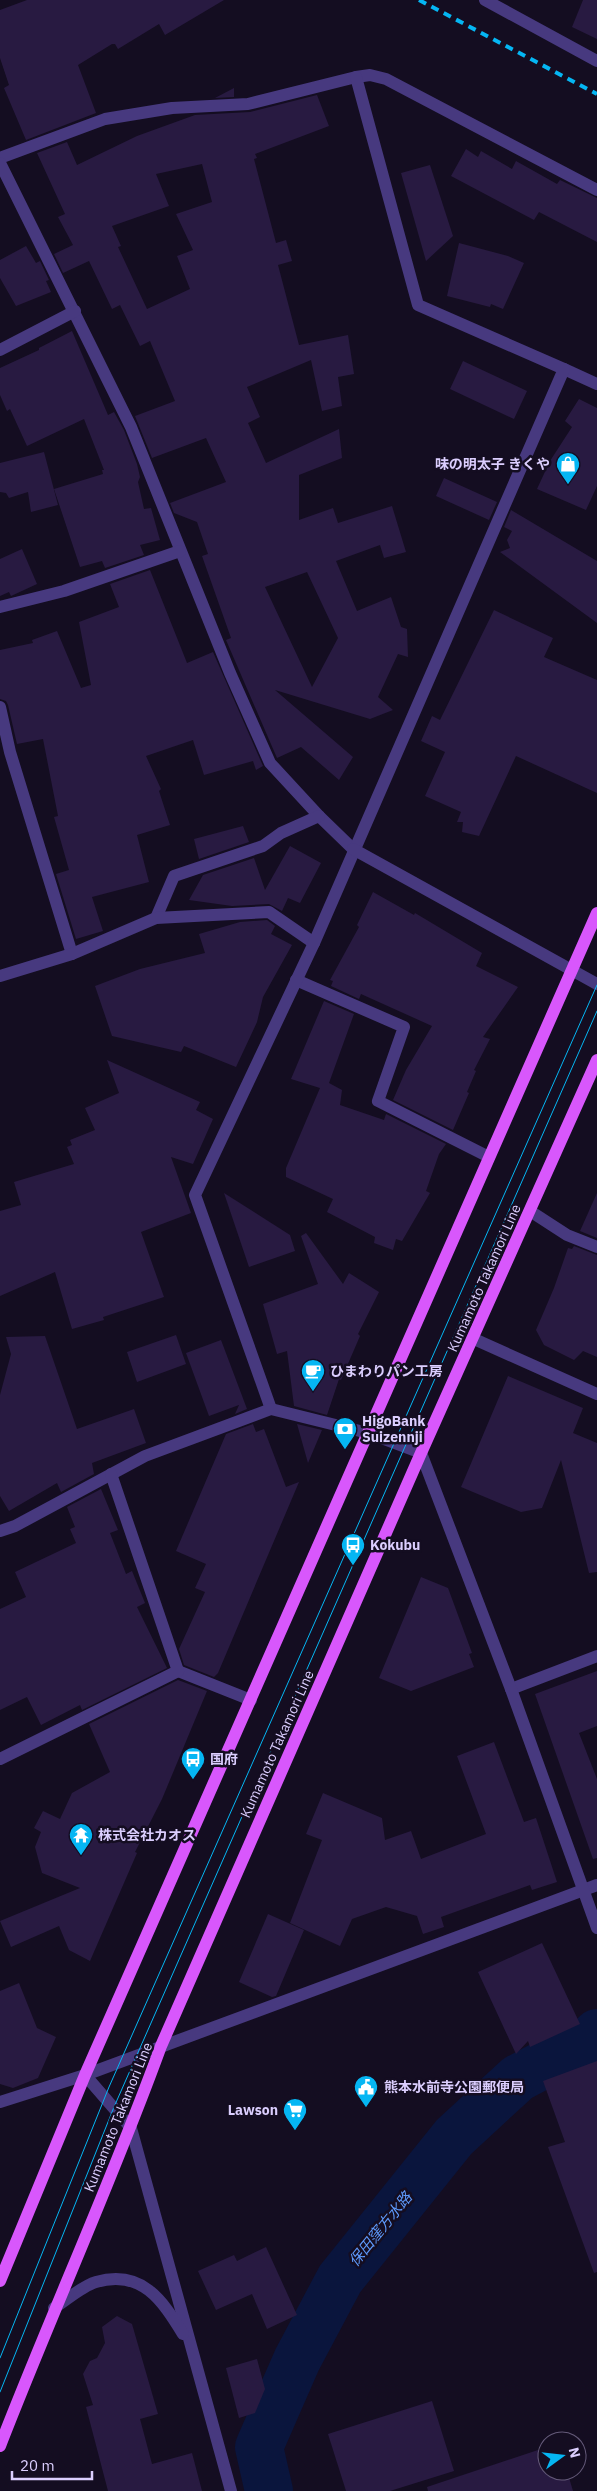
<svg xmlns="http://www.w3.org/2000/svg" width="597" height="2491" font-family="'IBM Plex Sans','Noto Sans JP',sans-serif">
  <style>
    .lines { fill: none; stroke-linecap: round; stroke-linejoin: round }
    .river { stroke: #0a153d; stroke-width: 48 }
    .building { fill: #281a41; fill-rule: evenodd }
    .minor { stroke: #47397f; stroke-width: 12 }
    .tertiary { stroke: #47397f; stroke-width: 12 }
    .primary { stroke: #d857fc; stroke-width: 12 }
    .tram { stroke: #05b6f3; stroke-width: 1 }
    .rail { stroke: #05b6f3; stroke-width: 4; stroke-dasharray: 8 6; stroke-linecap: butt }
    .labels { text-anchor: middle; dominant-baseline: central; stroke-width: 5; stroke-linejoin: round; paint-order: stroke }
    .poi-label { font-size: 14px; font-weight: bold; fill: #dbcefe; stroke: #140d21; text-anchor: start }
    .street-label { font-size: 14px; fill: #dbcefe; stroke: #140d21 }
    .water-label { font-size: 15px; font-style: italic; fill: #5e9afc; stroke: #140d21 }
  </style>
  <rect width="100%" height="100%" fill="#140d21"/>
  <g class="lines">
    <path class="river" d="M269,2491L259,2447L297,2360L340,2279L454,2137L518,2078L590,2040L597,2033"/>
  </g>
  <g class="building">
    <path d="M27,0H224L165,35L159,24L118,49L115,44H112L78,65L96,113L26,140L4,88L9,85L0,58V10Z"/>
    <path d="M583,0H597V39L572,27Z"/>
    <path d="M234,88V97L215,98Z"/>
    <path d="M317,95L329,126L255,154L257,158L254,159L276,243L286,240L292,261L278,265L299,345L348,335L354,374L338,377L342,406L322,411L311,360L247,387L260,417L248,423L266,463L339,429L342,458L299,475V520L333,508L338,523L392,506L406,552L384,558L380,545L336,561L357,611L391,597L401,627L407,629L408,657L398,654L378,697L393,710L370,719L275,690L353,757L339,780L301,747L277,758L226,640L231,638L202,556L208,554L197,522L174,513L170,503L226,482L206,438L152,458L135,416L175,401L150,341L140,346L120,305L112,309L89,261L63,273L54,254L73,245L58,217L65,214L37,153L67,142L77,165L137,136L195,115L250,112ZM202,164L212,202L176,214L193,250L177,256L190,289L147,309L118,247L121,246L112,226L169,206L156,174ZM307,572L338,638L312,687L265,587Z"/>
    <path d="M466,149L478,157L481,151L512,169L516,161L557,184L560,180L597,198V242L539,212L534,220L451,176Z"/>
    <path d="M430,165L453,236L426,261L401,173Z"/>
    <path d="M459,243L508,256L524,263L503,309L491,304L490,307L447,296Z"/>
    <path d="M26,246L36,263L40,261L49,280L46,281L51,292L16,306L0,278V260Z"/>
    <path d="M72,331L108,415L114,412L124,430L137,464L140,477L138,482L144,509L151,508L160,540L140,545L144,555L105,568L102,561L80,567L54,489L103,474L102,470H104L84,419L27,446L10,409L7,411L0,395V368L39,350V348Z"/>
    <path d="M463,361L527,391L514,419L450,389Z"/>
    <path d="M579,399L597,408V486L586,510L537,489L550,461L572,427L565,421Z"/>
    <path d="M44,452L58,505L31,512L28,492L9,498L6,493L0,492V463Z"/>
    <path d="M444,478L497,502L489,520L436,496Z"/>
    <path d="M511,510L597,561V623L500,552L510,548L507,540L512,531L504,527Z"/>
    <path d="M22,549L37,584L11,596L9,592L0,596V559Z"/>
    <path d="M150,570L187,663L213,652L263,766L256,770L253,761L204,775L193,740L146,756L161,789L159,791L170,825L137,835L149,882L92,897L103,931L76,939L56,874L69,870L54,817L58,816L43,739L17,744L8,705L6,701L0,699V650L33,643L32,640L57,631L81,688L91,685L79,622L119,607L110,584Z"/>
    <path d="M494,610L553,638L544,657L597,680V793L516,756L479,836L462,832L463,822H457L461,812L425,796L445,752L421,741L432,716L440,720Z"/>
    <path d="M243,826L249,842L199,859L194,839Z"/>
    <path d="M290,846L321,863L300,903L288,898L282,911L269,904L232,906L189,900L203,875L254,858L265,890Z"/>
    <path d="M373,892L414,915L415,913L482,953L476,966L518,987L483,1037L490,1039L474,1070L476,1071L467,1092L469,1093L453,1130L393,1100L406,1070L432,1026L361,994L359,999L331,986L333,981L330,980L359,927L357,925Z"/>
    <path d="M267,920L275,926L271,934L292,945L263,997L257,1022L236,1067L184,1046L181,1052L112,1036L95,986L140,969L205,953L199,934L240,922Z"/>
    <path d="M324,1001L354,1014L329,1083L342,1090L340,1105L384,1120L386,1114L446,1144L439,1154L426,1191L430,1193L402,1241L396,1239L393,1250L374,1243L375,1237L327,1212L333,1199L286,1177V1168L320,1088L291,1079Z"/>
    <path d="M107,1060L200,1102L196,1110L213,1119L193,1164L171,1157L191,1213L141,1232L164,1297L103,1317L104,1320L72,1329L55,1272L0,1296V1211L21,1205L14,1182L74,1164L67,1147L72,1145L70,1140L95,1130L85,1108L119,1093Z"/>
    <path d="M224,1193L290,1235L295,1251L249,1267Z"/>
    <path d="M597,1193V1238L580,1231Z"/>
    <path d="M306,1233L343,1284L349,1273L379,1292L358,1334L360,1336L341,1380L339,1379L327,1415L294,1406L287,1351L277,1354L263,1304L318,1284L301,1236Z"/>
    <path d="M574,1246L597,1255V1357L583,1351L574,1360L544,1345L536,1330L554,1288L568,1248L572,1249Z"/>
    <path d="M176,1335L186,1364L137,1382L127,1352Z"/>
    <path d="M45,1336L77,1429L134,1409L146,1443L92,1463L94,1474L61,1492L57,1483L9,1511L0,1496V1395L11,1354L6,1337Z"/>
    <path d="M221,1340L247,1409L235,1414L239,1405L209,1416L186,1353Z"/>
    <path d="M508,1376L583,1408L573,1433L597,1443V1572L589,1573L561,1460L542,1508L521,1512L461,1487Z"/>
    <path d="M253,1424L256,1432L264,1429L286,1487L299,1482L218,1673L214,1677L184,1665L179,1649L205,1592L195,1588L206,1564L176,1551L226,1434Z"/>
    <path d="M297,1424L322,1430L308,1463Z"/>
    <path d="M101,1489L118,1530L110,1533L126,1574L132,1571L145,1603L137,1607L167,1668L82,1710L80,1705L41,1725L27,1697L0,1710V1609L26,1597L15,1572L76,1543L70,1529L75,1527L67,1507Z"/>
    <path d="M421,1577L448,1588L472,1653L469,1654L474,1667L411,1691L379,1678Z"/>
    <path d="M597,1671V1726L579,1733L597,1779V1858L593,1859L535,1694Z"/>
    <path d="M178,1680L207,1691L162,1799L135,1852L137,1853L90,1961L69,1950L59,1926L11,1947L0,1921L80,1888L42,1873L35,1847L41,1832L34,1828L43,1811L60,1819L72,1793L110,1772L89,1724Z"/>
    <path d="M494,1742L524,1822L536,1818L557,1882L532,1890L530,1885L441,1917L444,1927L423,1934L417,1916L386,1907L352,1919L340,1946L290,1923L322,1840L306,1834L323,1793L382,1818L385,1840L411,1831L421,1859L486,1834L457,1756Z"/>
    <path d="M268,1914L304,1930L276,1996L272,1997L239,1982Z"/>
    <path d="M542,1943L580,2024L530,2047L528,2041L516,2054L478,1972Z"/>
    <path d="M19,1983L37,2028L56,2037L38,2078L13,2088L0,2084V1991Z"/>
    <path d="M597,2061V2272L594,2273L548,2147L565,2142L543,2081Z"/>
    <path d="M266,2247L297,2315L267,2329L252,2294L216,2310L198,2271L234,2255L237,2261Z"/>
    <path d="M117,2316L132,2324L158,2414L140,2419L152,2464L192,2453L202,2491H108L86,2407L93,2405L83,2374L90,2361L97,2358L105,2343L102,2327Z"/>
    <path d="M257,2359L265,2389L255,2413L239,2418L226,2368Z"/>
    <path d="M432,2401L454,2471L390,2491H346L328,2434Z"/>
    <path d="M547,2447V2471H567L573,2491H428L427,2487Z"/>
  </g>
  <g class="lines">
    <g class="minor">
      <path d="M485,0L597,61"/>
      <path d="M0,158L105,119L172,108L248,104L356,77L370,75L386,79L597,190"/>
      <path d="M0,163L131,427L230,673L270,763L319,816L353,849"/>
      <path d="M0,350L75,311"/>
      <path d="M564,369L597,384"/>
      <path d="M0,607L64,591L180,551"/>
      <path d="M0,707L10,752L72,954"/>
      <path d="M156,918L174,876L263,846L281,833L319,816"/>
      <path d="M0,976L72,954L156,918L269,912L314,943"/>
      <path d="M296,980L404,1027L378,1101L489,1157"/>
      <path d="M530,1211L567,1235L597,1247"/>
      <path d="M474,1339L597,1394"/>
      <path d="M271,1409L195,1195L314,943L564,369L418,305L356,77"/>
      <path d="M0,1531L15,1526L145,1456L271,1409L368,1433L421,1453"/>
      <path d="M178,1671L251,1700"/>
      <path d="M511,1689L597,1656"/>
      <path d="M0,1759L178,1671L111,1474"/>
      <path d="M85,2075L131,2128L231,2491"/>
      <path d="M0,2102L85,2075L597,1885"/>
      <path d="M54,2308C67,2300 82,2286 96,2282C142,2269 162,2300 183,2334"/>
    </g>
    <g class="tertiary">
      <path d="M353,849L597,984"/>
      <path d="M421,1453L511,1689L597,1928"/>
    </g>
    <g class="primary">
      <path d="M0,2281L85,2075L597,913"/>
      <path d="M0,2446C52,2312 112,2181 161,2046L421,1453L597,1060"/>
    </g>
    <g class="tram">
      <path d="M0,2358L109,2087L597,985"/>
      <path d="M0,2392L114,2107L597,1011"/>
    </g>
    <path class="rail" d="M419,0L597,94"/>
  </g>
  <defs>
    <g id="shop-pin" transform="scale(1.25)"><path d="M0 17L-7.5 6A9.5 9.5 0 1 1 7.5 6Z" fill="#05b6f3" stroke="#140d21"/><path d="M-5-2.5h2.3a2.7 3.5 0 0 1 5.4 0H5L5.5 6h-11ZM-1.5-2.5h3a1.5 2.3 0 0 0-3 0Z" fill="#fff"/></g>
    <g id="cafe-pin" transform="scale(1.25)"><path d="M0 17L-7.5 6A9.5 9.5 0 1 1 7.5 6Z" fill="#05b6f3" stroke="#140d21"/><path d="M-5.5-4.5H6V0H3Q3 3.5 0 3.5H-2.5Q-5.5 3.5-5.5 0ZM3-3.2v2h1.7v-2ZM-6 4.5H4V6H-6Z" fill="#fff"/></g>
    <g id="bank-pin" transform="scale(1.25)"><path d="M0 17L-7.5 6A9.5 9.5 0 1 1 7.5 6Z" fill="#05b6f3" stroke="#140d21"/><path d="M-6-4H6V4H-6ZM0-2.3a2.3 2.3 0 1 0 0 4.6a2.3 2.3 0 1 0 0-4.6Z" fill="#fff"/></g>
    <g id="bus-pin" transform="scale(1.25)"><path d="M0 17L-7.5 6A9.5 9.5 0 1 1 7.5 6Z" fill="#05b6f3" stroke="#140d21"/><path d="M-5-6H5V4H4V6H2V4H-2V6H-4V4H-5ZM-3.5-4V0h7V-4ZM-3.5 1.2v1.5H-2V1.2ZM2 1.2v1.5H3.5V1.2Z" fill="#fff"/></g>
    <g id="temple-pin" transform="scale(1.25)"><path d="M0 17L-7.5 6A9.5 9.5 0 1 1 7.5 6Z" fill="#05b6f3" stroke="#140d21"/><path d="M0-6L5-2H3V0L6.5 2.5H4V6H1.5V3h-3V6H-4V2.5H-6.5L-3 0V-2H-5Z" fill="#fff"/></g>
    <g id="civic-pin" transform="scale(1.25)"><path d="M0 17L-7.5 6A9.5 9.5 0 1 1 7.5 6Z" fill="#05b6f3" stroke="#140d21"/><path d="M-.6-6.5H3V-4.5H.6V-3L4-1V1h2V6H-6V1h2V-1L-.6-3ZM-1.2 2.5V6h2.4V2.5Z" fill="#fff"/></g>
    <g id="supermarket-pin" transform="scale(1.25)"><path d="M0 17L-7.5 6A9.5 9.5 0 1 1 7.5 6Z" fill="#05b6f3" stroke="#140d21"/><path d="M-6-5.5h2.5l.6 2H6L4.5 2H-2.5L-4.4-4H-6ZM-1.5 3.2a1.3 1.3 0 1 0 .1 0ZM3 3.2a1.3 1.3 0 1 0 .1 0Z" fill="#fff"/></g>
  </defs>
  <g fill-rule="evenodd">
    <use href="#shop-pin" x="568" y="464"/>
    <use href="#cafe-pin" x="313" y="1371"/>
    <use href="#bank-pin" x="345" y="1429"/>
    <use href="#bus-pin" x="353" y="1545"/>
    <use href="#bus-pin" x="193" y="1759"/>
    <use href="#temple-pin" x="81" y="1835"/>
    <use href="#civic-pin" x="366" y="2087"/>
    <use href="#supermarket-pin" x="295" y="2110"/>
  </g>
  <g class="labels">
    <g class="poi-label">
      <text x="550" y="464" text-anchor="end">味の明太子 きくや</text>
      <text x="330" y="1371">ひまわりパン工房</text>
      <text x="362" y="1421">HigoBank<tspan x="362" dy="16">Suizennji</tspan></text>
      <text x="370" y="1545">Kokubu</text>
      <text x="210" y="1759">国府</text>
      <text x="98" y="1835">株式会社カオス</text>
      <text x="384" y="2087">熊本水前寺公園郵便局</text>
      <text x="278" y="2110" text-anchor="end">Lawson</text>
    </g>
    <g class="street-label">
      <text transform="translate(484 1278) rotate(-66)">Kumamoto Takamori Line</text>
      <text transform="translate(277 1744) rotate(-66)">Kumamoto Takamori Line</text>
      <text transform="translate(118 2117) rotate(-68)">Kumamoto Takamori Line</text>
    </g>
    <g class="water-label">
      <text transform="translate(380 2229) rotate(-51)">保田窪方水路</text>
    </g>
  </g>
  <g transform="translate(562 2456) rotate(75)"><circle r="24" fill="#140d21" stroke="#645a79"/>
  <path d="M0-4L9 19L0 12L-9 19Z" fill="#05b6f3"/>
  <text y="-8" font-size="14" font-weight="bold" text-anchor="middle" fill="#dbcefe">N</text>
  </g>
  <path d="M12 2471v8h80v-8" fill="none" stroke="#dbcefe" stroke-width="2.5"/>
  <text x="20" y="2471" font-size="15" fill="#dbcefe" stroke="#140d21" stroke-width="4" paint-order="stroke">20 m</text>
</svg>
